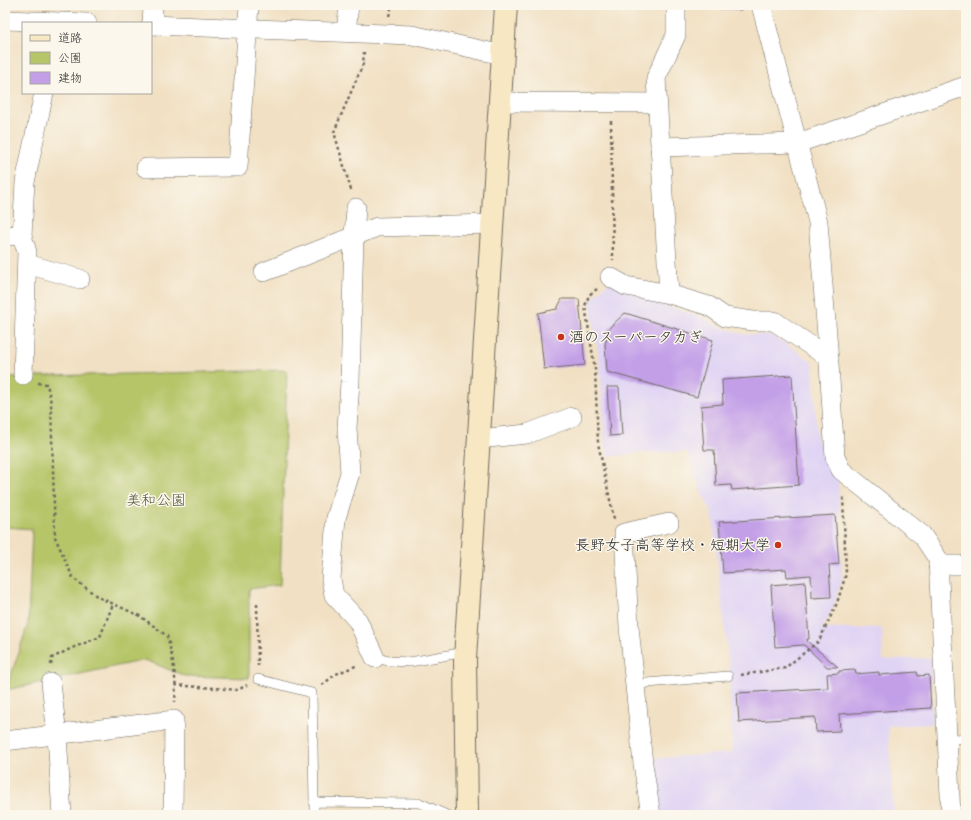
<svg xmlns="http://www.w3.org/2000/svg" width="971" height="820" font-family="'Shantell Sans','Klee One',sans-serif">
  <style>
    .built { fill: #e0d4f4 }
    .green { fill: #b5c568; stroke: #70784a }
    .building { fill: #c39fe8 }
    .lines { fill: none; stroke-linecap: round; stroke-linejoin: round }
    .lane-casing { stroke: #706a60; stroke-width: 10 }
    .street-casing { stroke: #706a60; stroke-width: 20 }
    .secondary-casing { stroke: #706a60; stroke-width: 24 }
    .path { stroke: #706a60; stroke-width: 2.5; stroke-dasharray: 3 3; stroke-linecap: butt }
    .lane { stroke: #fff; stroke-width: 9 }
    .street { stroke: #fff; stroke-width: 19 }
    .secondary { stroke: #f7e8c3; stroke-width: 22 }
    .poi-dot { fill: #c8321e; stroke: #fbf7ec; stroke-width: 1.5 }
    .labels { text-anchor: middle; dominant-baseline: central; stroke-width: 3; stroke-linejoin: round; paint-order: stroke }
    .poi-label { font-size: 15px; fill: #2b2b2b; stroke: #fbf7ec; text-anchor: start }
    .park-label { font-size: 15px; fill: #54593d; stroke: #fbf7ec }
  </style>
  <rect width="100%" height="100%" fill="#fbf7ec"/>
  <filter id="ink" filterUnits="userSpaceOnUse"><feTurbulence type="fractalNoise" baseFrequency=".025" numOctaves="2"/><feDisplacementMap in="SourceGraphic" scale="8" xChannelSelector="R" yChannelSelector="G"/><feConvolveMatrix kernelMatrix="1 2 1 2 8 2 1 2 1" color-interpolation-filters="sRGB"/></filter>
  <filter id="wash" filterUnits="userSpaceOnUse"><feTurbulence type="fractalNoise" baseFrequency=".012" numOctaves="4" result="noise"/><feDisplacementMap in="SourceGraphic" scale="16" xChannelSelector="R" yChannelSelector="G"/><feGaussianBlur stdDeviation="0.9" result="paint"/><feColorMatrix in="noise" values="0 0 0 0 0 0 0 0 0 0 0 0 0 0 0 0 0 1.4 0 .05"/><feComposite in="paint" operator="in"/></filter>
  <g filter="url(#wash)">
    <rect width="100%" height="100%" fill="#f1e0c3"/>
    <path class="built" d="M609,282L664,298L665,305L705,318L715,325L742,334L770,335L787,344L813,363L817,438L831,470L838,476L842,578L834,606L822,629L882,628L883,660L931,658L932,724L888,726L894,815H657L648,759L732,753L729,667L712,512L702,494L687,452L639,453L608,457L605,443L600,366L590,301Z"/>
    <path class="green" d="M287,370L280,585L249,589V678L185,676L145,660L6,690L28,624L32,529L5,527V377Z"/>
    <g id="blocks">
      <g class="building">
        <path d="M691,5H745L741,10L691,7Z"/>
        <path d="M562,299H579L585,365L544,369L538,313L557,309Z"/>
        <path d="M625,313L713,340L697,397L607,372L605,345L609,328Z"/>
        <path d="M792,375L799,485L732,490L731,485L716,486L714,450H704L701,406L723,404L722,380Z"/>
        <path d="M607,387H619L622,435L610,436Z"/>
        <path d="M835,515L839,564L829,565L831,597L812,598L811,575L787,577L786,569L723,573L719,522Z"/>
        <path d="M805,582L809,639H807V641L838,667H827L804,645L775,647L771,585Z"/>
        <path d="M855,670L856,674L879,672V675L917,672L918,676L929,675L931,708L839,714L840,731L816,732L815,717L739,722L737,693L828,688L827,674L839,673V671Z"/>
      </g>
    </g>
  </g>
  <g filter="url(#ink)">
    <use href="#blocks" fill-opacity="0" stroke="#706a60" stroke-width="1"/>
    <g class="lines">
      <g class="lane-casing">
        <g id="lane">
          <path d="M375,658L389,661L410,662L465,652"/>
          <path d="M258,679L312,693L314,802"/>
          <path d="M635,687L647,683L728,676"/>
          <path d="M947,740L966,738"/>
          <path d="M314,815V802L420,803L447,815"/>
        </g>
      </g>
      <g class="street-casing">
        <g id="street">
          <path d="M761,5L818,222L828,348L835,457L841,470L922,535L938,559L951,815"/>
          <path d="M5,20L87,23"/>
          <path d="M151,25L412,35L503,55"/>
          <path d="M152,25L153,5"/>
          <path d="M346,32L349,5"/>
          <path d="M500,102L657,103"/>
          <path d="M660,147L798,143L966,86"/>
          <path d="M146,168L238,167L249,5"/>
          <path d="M356,208L354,236L350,382L347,428L350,473L336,518L331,579L334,595L358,621L375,658"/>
          <path d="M5,235L22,236L25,182L44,93"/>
          <path d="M22,236L27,252L23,375"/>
          <path d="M27,264L80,279"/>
          <path d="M264,272L377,227L493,224"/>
          <path d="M610,277L626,286L669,294L709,306L725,317L753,321H774L829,358"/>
          <path d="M669,294L656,78L676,35V5"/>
          <path d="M479,439L527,434L572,417"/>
          <path d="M938,565H966"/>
          <path d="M51,683L57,735L62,815"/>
          <path d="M5,741L174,720L173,815"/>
          <path d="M651,815L643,764L629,627L624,533L669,523"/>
        </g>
      </g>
      <g class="secondary-casing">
        <path id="secondary" d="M467,815L465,659L506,5"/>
      </g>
      <g class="path">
        <path d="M389,16L392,5"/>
        <path d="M611,121L613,260"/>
        <path d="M351,190L334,132L363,64L364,52"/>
        <path d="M597,289L589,295L585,306L595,369L598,443L614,519"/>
        <path d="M38,383L47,384L51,403L55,537L73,578L98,597L140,616L167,636C173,658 177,679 175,702"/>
        <path d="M257,604L258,666"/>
        <path d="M51,665L52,658L72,648L100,637L113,604"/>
        <path d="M741,675L785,668L819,641L837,603L846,574L843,496"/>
        <path d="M175,685L238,690L247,685"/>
        <path d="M322,685L336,674L358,665"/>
      </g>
      <use href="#lane" class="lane"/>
      <use href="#street" class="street"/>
      <use href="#secondary" class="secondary"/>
    </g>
  </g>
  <g class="poi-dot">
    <circle cx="561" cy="337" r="4"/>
    <circle cx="778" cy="545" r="4"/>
  </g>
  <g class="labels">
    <g class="poi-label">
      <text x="569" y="337">酒のスーパータカぎ</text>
      <text x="770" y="545" text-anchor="end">長野女子高等学校・短期大学</text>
    </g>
    <g class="park-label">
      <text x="156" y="500">美和公園</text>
    </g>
  </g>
  <rect width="971" height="820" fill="none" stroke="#fbf7ec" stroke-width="20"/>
  <rect x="22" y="22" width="130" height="72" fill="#fbf7ec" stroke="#a8a59f"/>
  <rect x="30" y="35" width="20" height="6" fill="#f7e8c3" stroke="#a8a59f"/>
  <text x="58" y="42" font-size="12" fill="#2b2b2b">道路</text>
  <rect x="30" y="52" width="20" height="12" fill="#b5c568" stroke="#a8a59f"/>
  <text x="58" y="62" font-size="12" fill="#2b2b2b">公園</text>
  <rect x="30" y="72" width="20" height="12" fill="#c39fe8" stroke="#a8a59f"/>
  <text x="58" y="82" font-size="12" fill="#2b2b2b">建物</text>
</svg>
